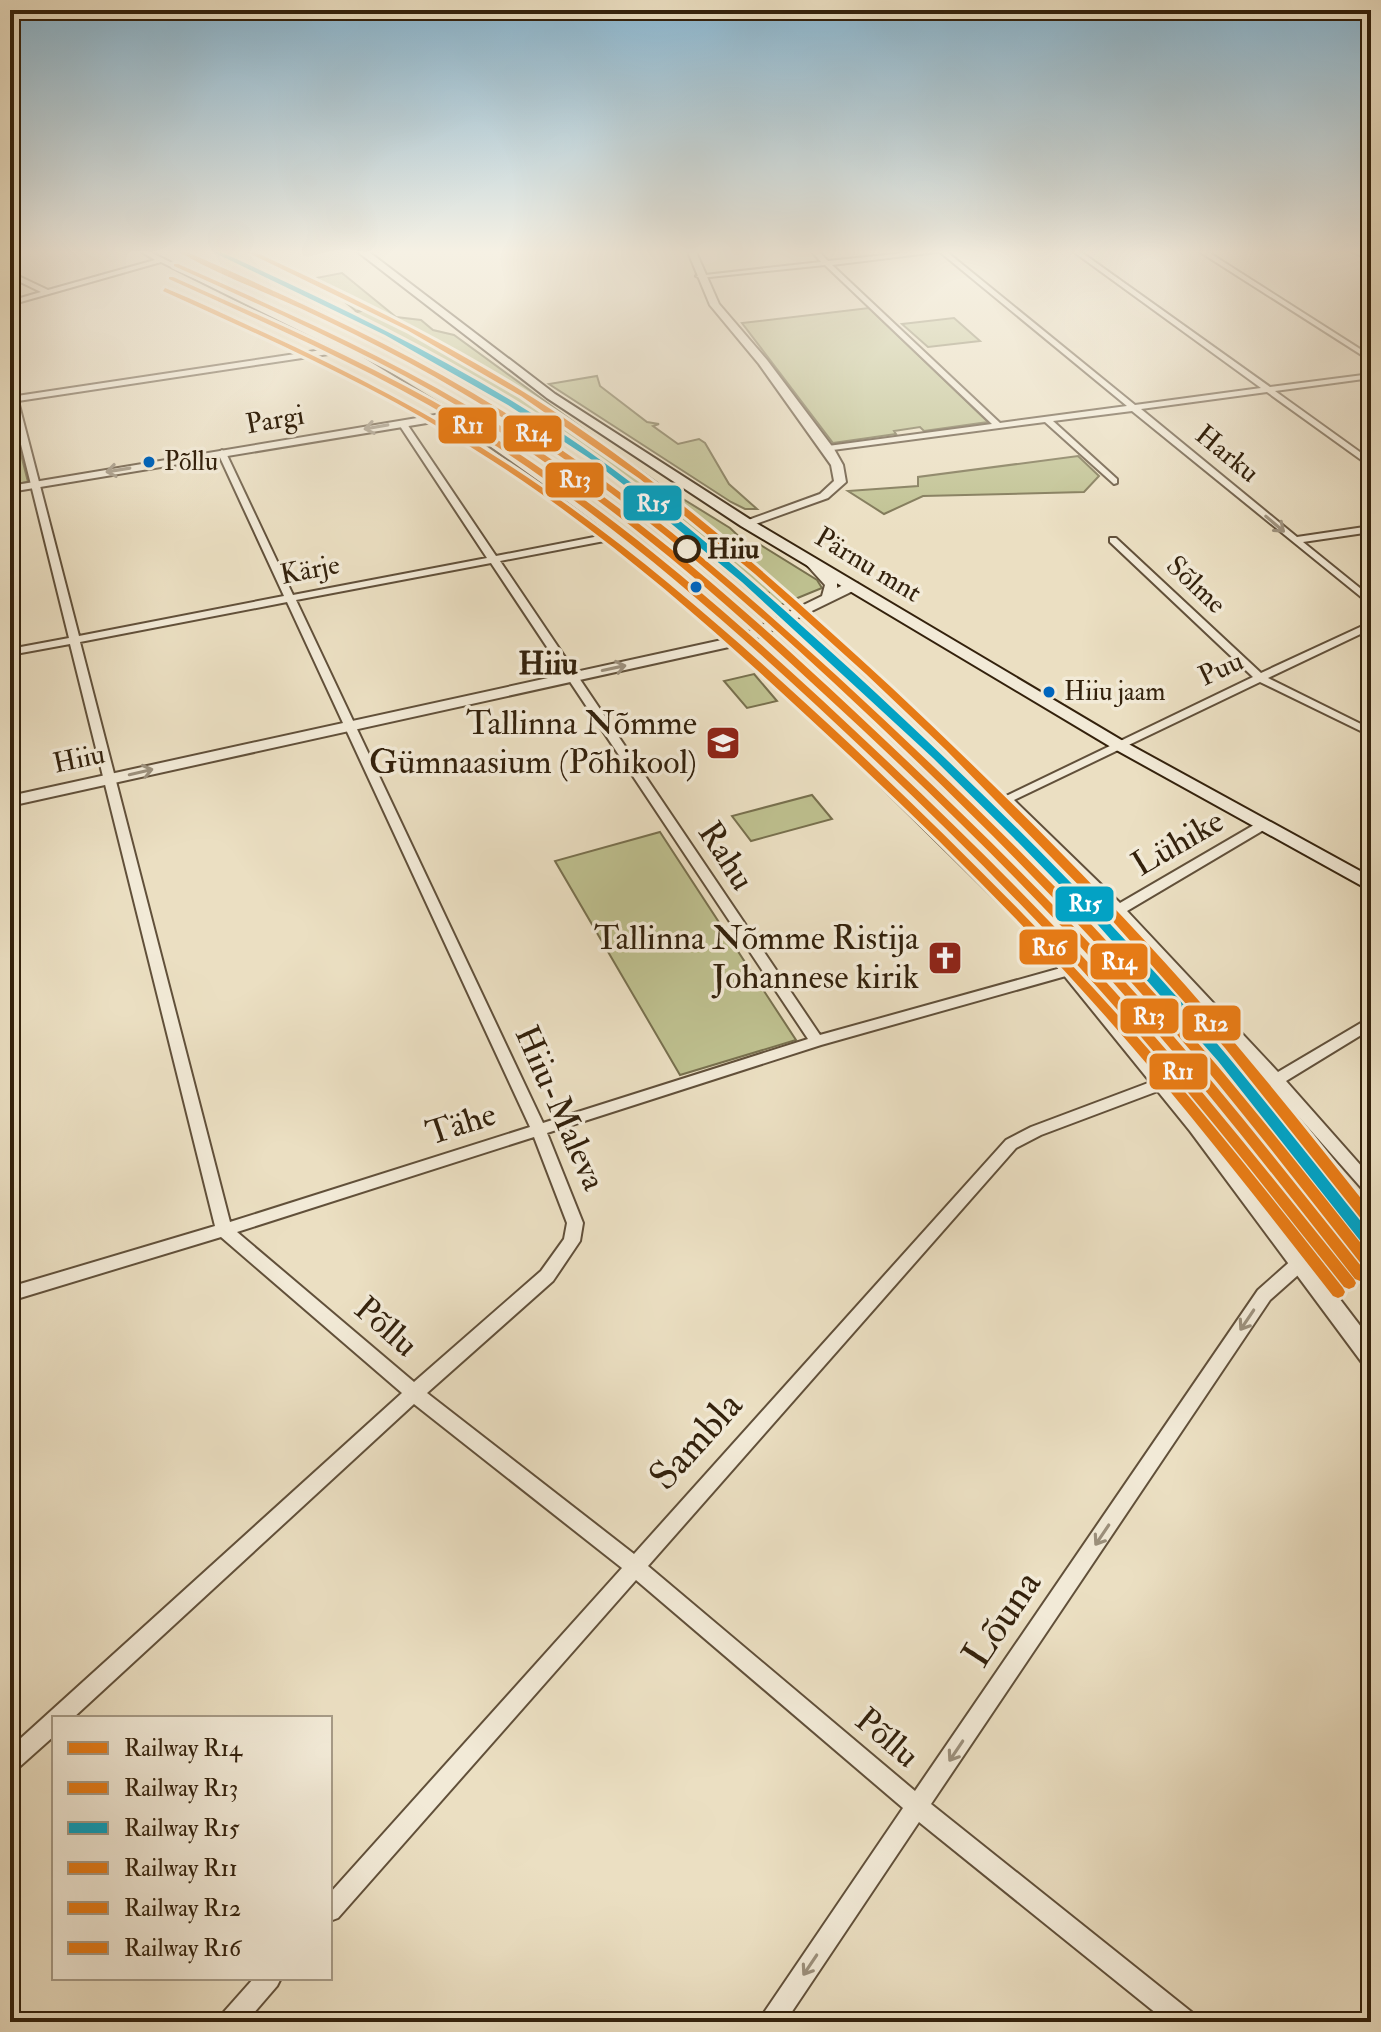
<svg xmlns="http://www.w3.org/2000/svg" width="1381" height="2032" font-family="'IM FELL Double Pica',serif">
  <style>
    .green { fill: #bec08f; stroke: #78704e; stroke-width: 2 }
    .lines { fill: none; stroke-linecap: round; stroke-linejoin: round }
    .minor-casing { stroke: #61503a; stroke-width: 4 }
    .tertiary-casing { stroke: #61503a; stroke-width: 4 }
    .secondary-casing { stroke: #33210c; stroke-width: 4 }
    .minor { fill: #f2ead7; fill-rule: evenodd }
    .tertiary { fill: #f2ead7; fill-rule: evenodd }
    .secondary { fill: #f2ead7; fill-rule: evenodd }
    .rail-1-casing { stroke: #f2ead7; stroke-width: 6 }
    .rail-2-casing { stroke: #f2ead7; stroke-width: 6 }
    .rail-3-casing { stroke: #f2ead7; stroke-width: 6 }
    .rail-4-casing { stroke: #f2ead7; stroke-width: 6 }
    .rail-5-casing { stroke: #f2ead7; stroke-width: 6 }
    .rail-6-casing { stroke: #f2ead7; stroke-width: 6 }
    .rail-1 { fill: #e67b16; fill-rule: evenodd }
    .rail-2 { fill: #e67b16; fill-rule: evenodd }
    .rail-3 { fill: #03a2c4; fill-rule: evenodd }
    .rail-4 { fill: #e67b16; fill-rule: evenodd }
    .rail-5 { fill: #e67b16; fill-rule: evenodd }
    .rail-6 { fill: #e67b16; fill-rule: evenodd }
    .oneway { stroke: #9c907c }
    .bus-dot { fill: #0065bd; stroke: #f2ead7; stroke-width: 3 }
    .stop-dot { fill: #f2ead7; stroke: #33210c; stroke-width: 4 }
    .labels { text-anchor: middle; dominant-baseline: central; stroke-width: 7; stroke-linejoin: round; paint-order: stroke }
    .far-bus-label { font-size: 26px; fill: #33210c; stroke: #f2ead7; text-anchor: start }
    .far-street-label { font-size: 28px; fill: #33210c; stroke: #f2ead7 }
    .far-stop-label { font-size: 28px; font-weight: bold; fill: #33210c; stroke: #f2ead7; text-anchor: start }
    .far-quarter-label { font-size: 32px; font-weight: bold; fill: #33210c; stroke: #f2ead7 }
    .poi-label { font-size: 34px; fill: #33210c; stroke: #f2ead7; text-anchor: end }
    .street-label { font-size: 34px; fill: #33210c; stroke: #f2ead7 }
    .near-street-label { font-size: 40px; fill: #33210c; stroke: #f2ead7 }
    .line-badge { stroke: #f2ead7; stroke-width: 3 }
    .badge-label { font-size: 22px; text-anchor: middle; font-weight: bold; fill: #fff }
  </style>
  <rect width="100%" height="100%" fill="#ebdfc2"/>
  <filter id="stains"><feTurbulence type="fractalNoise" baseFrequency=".0025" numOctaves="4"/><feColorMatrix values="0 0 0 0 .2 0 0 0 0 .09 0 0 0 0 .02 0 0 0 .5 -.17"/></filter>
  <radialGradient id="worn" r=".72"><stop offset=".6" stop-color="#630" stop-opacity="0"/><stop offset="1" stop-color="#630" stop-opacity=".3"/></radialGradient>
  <g class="green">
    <path d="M342,273L396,317L421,320L433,330L454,335L662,486L730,528L747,544H759L817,580L822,588L778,606L769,597V593L752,585L623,482V477L497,393L353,313L370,309L356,311L316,278Z"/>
    <path d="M869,308L988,422L924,431L920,427L894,431L896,434L833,443L742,323Z"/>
    <path d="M954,318L980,341L928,347L902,324Z"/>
    <path d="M597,376L600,386L647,422L659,424L653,426L678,444L699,439L705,443L729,484L757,509H745L731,502L549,384Z"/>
    <path d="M10,411L28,482L10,485Z"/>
    <path d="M1078,456L1099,476L1084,492L923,496L884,514L848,491L918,486V477Z"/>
    <path d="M754,674L777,701L747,708L724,681Z"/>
    <path d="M812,795L832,819L751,841L732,816Z"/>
    <path d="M660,832L796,1040L680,1075L555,861Z"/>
  </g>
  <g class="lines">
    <g class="minor-casing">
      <g id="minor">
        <path d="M142,252H150L164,259L346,347L457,415L450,417L342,352L18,401L79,636L284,596L218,453L222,450L226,453L293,595L487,558L398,423L405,421L496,556L620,532L625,535L620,538L500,561L820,1035L1068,966L1075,971L1073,974L821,1045L547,1133L583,1223L580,1241L553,1281L427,1393L634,1554L1006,1140L1031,1127L1156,1080H1166L1168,1084L1166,1088L1041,1135L1016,1148L648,1566L915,1791L1258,1290L1294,1258L1300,1256L1306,1258L1308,1263L1306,1268L1270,1300L931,1804L1194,2014L1198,2022H1167L919,1822L785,2022H759L763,2014L903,1808L636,1580L338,1918L330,1921V1893L622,1568L414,1404L73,1718H54V1736L17,1769L10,1773V1748L402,1393L221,1237L10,1301V1287L215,1226L70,644L10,655V649L69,638L10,400V382L14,384L17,396L335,348L161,262L10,305V301L41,292L10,277V272L48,290L155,260ZM491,563L808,1039L543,1123L296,600ZM287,602L530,1127L230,1222L80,642ZM534,1137L567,1223L564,1239L541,1271L414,1382L237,1232Z"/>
        <path d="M812,252H819L828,261L914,252H937L832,265L1000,423L1127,406L940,252H947L1135,405L1261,388L1074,252H1081L1270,387L1371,374V378L1275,391L1371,460V467L1267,392L1141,409L1297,537L1371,526V532L1303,542L1371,597V605L1132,411L1053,421L1117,479V483L1114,484L1045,422L825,451V447L828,446L992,424L825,265L700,278L696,276L821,262Z"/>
        <path d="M1200,252H1208L1371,356V361Z"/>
        <path d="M1353,252H1362L1371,256V260Z"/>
        <path d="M1110,538H1116L1261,673L1371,622V629L1268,678L1371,729V736L1260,682L1014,800L1120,903L1259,822H1267L1269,825L1267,828L1127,911L1278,1072L1371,1017V1029L1286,1081L1371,1177V1194L1365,1192L1189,992L1097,895L1000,799L1253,677L1110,542Z"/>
        <path d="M254,1978H281L277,1986L246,2022H218L222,2014Z"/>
      </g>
    </g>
    <g class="tertiary-casing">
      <g id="tertiary">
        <path d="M688,252H696L719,304L767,360L834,449L843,465L846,482L828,498L750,526L740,523L820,494L834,481L831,465L759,364L710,305Z"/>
        <path d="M453,412L577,496L692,585L742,635L822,596L825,585L806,564V558H814L837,582V588L847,583H857V589L750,641L1040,923L1204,1121L1371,1340V1366L1363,1364L1190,1131L1028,931L738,645L10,806V796L731,638C646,555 549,487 451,419L10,492V486Z"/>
      </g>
    </g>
    <g class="secondary-casing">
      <path id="secondary" d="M358,252H369L555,394L751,520L1123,741L1371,877V891L1111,747L741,526L547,398Z"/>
    </g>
    <use href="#minor" class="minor"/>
    <use href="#tertiary" class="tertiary"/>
    <use href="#secondary" class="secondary"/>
    <g class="rail-1-casing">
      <path id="rail-1" d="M179,252H187C295,300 403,348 504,412C624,487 732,580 837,676C951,781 1063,890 1166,1006C1237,1087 1304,1171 1371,1256V1272L1366,1270C1297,1182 1229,1094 1156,1010C1055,895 945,786 833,682C741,597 647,515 544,445C467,392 386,348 302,309C261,290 217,274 179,252Z"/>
    </g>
    <g class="rail-2-casing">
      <path id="rail-2" d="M174,264H178C286,312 396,360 496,423C626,504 742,606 853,710C944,795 1033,881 1117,973C1205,1068 1284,1170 1365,1271L1367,1275L1365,1279L1360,1281L1355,1279C1275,1177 1196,1075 1110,979C1020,879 923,785 824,694C720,597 612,503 492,427C391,363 282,315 174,266Z"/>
    </g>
    <g class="rail-3-casing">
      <path id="rail-3" d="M213,252H221C335,304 448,358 553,427C660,498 756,584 851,670C964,774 1074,881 1176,996C1244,1073 1307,1154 1371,1234V1250L1366,1248L1218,1061L1091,917L1013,837L933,758L742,582L628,488L589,458L508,405L385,335Z"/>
    </g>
    <g class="rail-4-casing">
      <path id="rail-4" d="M169,277H173C281,325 390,372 490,435C610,511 718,604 822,700C920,791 1017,884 1107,983C1194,1078 1273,1179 1354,1279L1356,1283L1354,1287L1349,1289L1344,1287C1264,1186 1185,1085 1099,989C1010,889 914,796 816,705C712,609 604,515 485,439C385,375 276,328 169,279Z"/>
    </g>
    <g class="rail-5-casing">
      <path id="rail-5" d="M247,252H255C361,301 466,352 564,418C682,497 788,592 892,688C994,784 1093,882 1186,986C1250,1059 1311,1135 1371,1211V1226L1366,1225L1225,1048L1102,909L946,750L866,674L755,574L640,479L521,396L407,330Z"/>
    </g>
    <g class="rail-6-casing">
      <path id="rail-6" d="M165,288C199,302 232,318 265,333C356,375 444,421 527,477C644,556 750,651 853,747C950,839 1045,933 1134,1033C1207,1115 1275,1202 1343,1288L1345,1292L1343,1296L1338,1298L1333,1296C1254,1195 1176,1094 1090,999C1001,899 905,806 807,716C704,620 597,526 477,451C378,387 270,340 163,291Z"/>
    </g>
    <use href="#rail-1" class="rail-1"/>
    <use href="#rail-2" class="rail-2"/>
    <use href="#rail-3" class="rail-3"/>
    <use href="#rail-4" class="rail-4"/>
    <use href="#rail-5" class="rail-5"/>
    <use href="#rail-6" class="rail-6"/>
  </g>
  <defs><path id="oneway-shaft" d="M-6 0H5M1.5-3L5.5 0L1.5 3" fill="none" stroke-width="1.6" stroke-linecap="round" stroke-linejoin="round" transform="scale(2)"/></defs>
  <g class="oneway">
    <use href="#oneway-shaft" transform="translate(376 427) rotate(170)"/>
    <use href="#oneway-shaft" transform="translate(118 470) rotate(171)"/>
    <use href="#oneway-shaft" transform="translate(1275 524) rotate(40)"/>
    <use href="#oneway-shaft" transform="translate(614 668) rotate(-12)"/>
    <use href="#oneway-shaft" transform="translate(141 772) rotate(-13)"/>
    <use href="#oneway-shaft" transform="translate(1247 1320) rotate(124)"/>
    <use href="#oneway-shaft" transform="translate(1102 1535) rotate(124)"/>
    <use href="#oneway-shaft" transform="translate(956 1751) rotate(124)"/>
    <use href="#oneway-shaft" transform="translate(810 1965) rotate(124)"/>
  </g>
  <linearGradient id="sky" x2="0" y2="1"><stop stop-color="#88b7d3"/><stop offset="0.47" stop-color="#f6f1e4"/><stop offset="1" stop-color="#f6f1e4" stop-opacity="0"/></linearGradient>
  <rect width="1381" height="536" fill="url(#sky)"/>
  <defs>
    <g id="school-square" transform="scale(1.8)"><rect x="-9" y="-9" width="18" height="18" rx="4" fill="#8f2418" stroke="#f2ead7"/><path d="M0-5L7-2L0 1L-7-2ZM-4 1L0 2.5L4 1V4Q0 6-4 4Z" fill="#fff"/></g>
    <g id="church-square" transform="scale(1.8)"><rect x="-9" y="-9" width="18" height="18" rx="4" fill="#8f2418" stroke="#f2ead7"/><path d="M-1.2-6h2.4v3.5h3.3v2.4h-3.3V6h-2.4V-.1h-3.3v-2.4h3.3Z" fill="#fff"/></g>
  </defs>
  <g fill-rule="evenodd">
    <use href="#school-square" x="723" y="743"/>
    <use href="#church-square" x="945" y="958"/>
  </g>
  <g class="bus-dot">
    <circle cx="149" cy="462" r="7"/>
    <circle cx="696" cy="587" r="7"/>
    <circle cx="1049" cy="692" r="7"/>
  </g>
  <circle class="stop-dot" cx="687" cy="549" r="12"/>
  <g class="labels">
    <g class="far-bus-label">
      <text x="164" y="462">Põllu</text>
      <text x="1064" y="692">Hiiu jaam</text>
    </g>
    <g class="far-street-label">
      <text transform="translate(275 420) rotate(-10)">Pargi</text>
      <text transform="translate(1227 454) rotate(39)">Harku</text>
      <text transform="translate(868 565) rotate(31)">Pärnu mnt</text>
      <text transform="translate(310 570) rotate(-11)">Kärje</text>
      <text transform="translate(1196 585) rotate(43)">Sõlme</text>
      <text transform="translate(1221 669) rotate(-25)">Puu</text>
      <text transform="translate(79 759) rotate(-12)">Hiiu</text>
    </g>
    <g class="far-stop-label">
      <text x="707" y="549">Hiiu</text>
    </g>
    <g class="far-quarter-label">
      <text x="548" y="664">Hiiu</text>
    </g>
    <g class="poi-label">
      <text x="697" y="723">Tallinna Nõmme<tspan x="697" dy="39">Gümnaasium (Põhikool)</tspan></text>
      <text x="919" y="938">Tallinna Nõmme Ristija<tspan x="919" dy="39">Johannese kirik</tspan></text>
    </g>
    <g class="street-label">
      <text transform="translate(1178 843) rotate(-30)">Lühike</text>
      <text transform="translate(726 856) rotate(57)">Rahu</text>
      <text transform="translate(560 1108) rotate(66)">Hiiu-Maleva</text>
      <text transform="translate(461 1124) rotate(-18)">Tähe</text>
      <text transform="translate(386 1327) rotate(41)">Põllu</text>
      <text transform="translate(887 1738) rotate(40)">Põllu</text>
    </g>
    <g class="near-street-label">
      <text transform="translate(696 1441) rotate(-48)">Sambla</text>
      <text transform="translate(1002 1619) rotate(-56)">Lõuna</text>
    </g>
  </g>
  <g class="line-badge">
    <rect x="437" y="406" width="61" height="39" rx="8" fill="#e67b16"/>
    <rect x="502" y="414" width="61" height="39" rx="8" fill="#e67b16"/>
    <rect x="544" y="461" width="61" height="38" rx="8" fill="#e67b16"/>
    <rect x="622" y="484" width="61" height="38" rx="8" fill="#03a2c4"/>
    <rect x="1054" y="885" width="61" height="38" rx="8" fill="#03a2c4"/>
    <rect x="1018" y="928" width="61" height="38" rx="8" fill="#e67b16"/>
    <rect x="1089" y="942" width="60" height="39" rx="8" fill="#e67b16"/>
    <rect x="1119" y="997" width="61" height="38" rx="8" fill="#e67b16"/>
    <rect x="1181" y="1004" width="61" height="38" rx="8" fill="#e67b16"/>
    <rect x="1148" y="1052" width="61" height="39" rx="8" fill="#e67b16"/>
  </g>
  <g class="badge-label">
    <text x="468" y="433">R11</text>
    <text x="533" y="441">R14</text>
    <text x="575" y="487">R13</text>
    <text x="653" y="511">R15</text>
    <text x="1085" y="911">R15</text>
    <text x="1049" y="955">R16</text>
    <text x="1119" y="969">R14</text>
    <text x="1149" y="1024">R13</text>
    <text x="1211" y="1031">R12</text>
    <text x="1178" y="1079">R11</text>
  </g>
  <rect width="1381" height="2032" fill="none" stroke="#ebdfc2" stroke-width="40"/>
  <rect x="12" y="12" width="1357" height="2008" fill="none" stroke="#33210c" stroke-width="4"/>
  <rect x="20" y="20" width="1341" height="1992" fill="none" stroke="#33210c" stroke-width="2"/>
  <rect x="52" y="1716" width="280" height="264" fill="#f2ead7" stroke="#a69a86" stroke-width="2"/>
  <rect x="68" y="1742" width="40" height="12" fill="#e67b16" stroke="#a69a86" stroke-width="2"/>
  <text x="124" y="1756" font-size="24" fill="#33210c">Railway R14</text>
  <rect x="68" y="1782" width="40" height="12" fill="#e67b16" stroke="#a69a86" stroke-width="2"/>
  <text x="124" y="1796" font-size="24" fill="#33210c">Railway R13</text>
  <rect x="68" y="1822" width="40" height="12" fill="#03a2c4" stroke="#a69a86" stroke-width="2"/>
  <text x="124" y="1836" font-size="24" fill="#33210c">Railway R15</text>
  <rect x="68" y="1862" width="40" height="12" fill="#e67b16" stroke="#a69a86" stroke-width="2"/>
  <text x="124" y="1876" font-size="24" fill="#33210c">Railway R11</text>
  <rect x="68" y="1902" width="40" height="12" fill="#e67b16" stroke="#a69a86" stroke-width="2"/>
  <text x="124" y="1916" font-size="24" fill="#33210c">Railway R12</text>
  <rect x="68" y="1942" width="40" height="12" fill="#e67b16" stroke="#a69a86" stroke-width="2"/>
  <text x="124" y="1956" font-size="24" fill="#33210c">Railway R16</text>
  <rect width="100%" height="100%" filter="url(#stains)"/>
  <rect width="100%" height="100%" fill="url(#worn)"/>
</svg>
